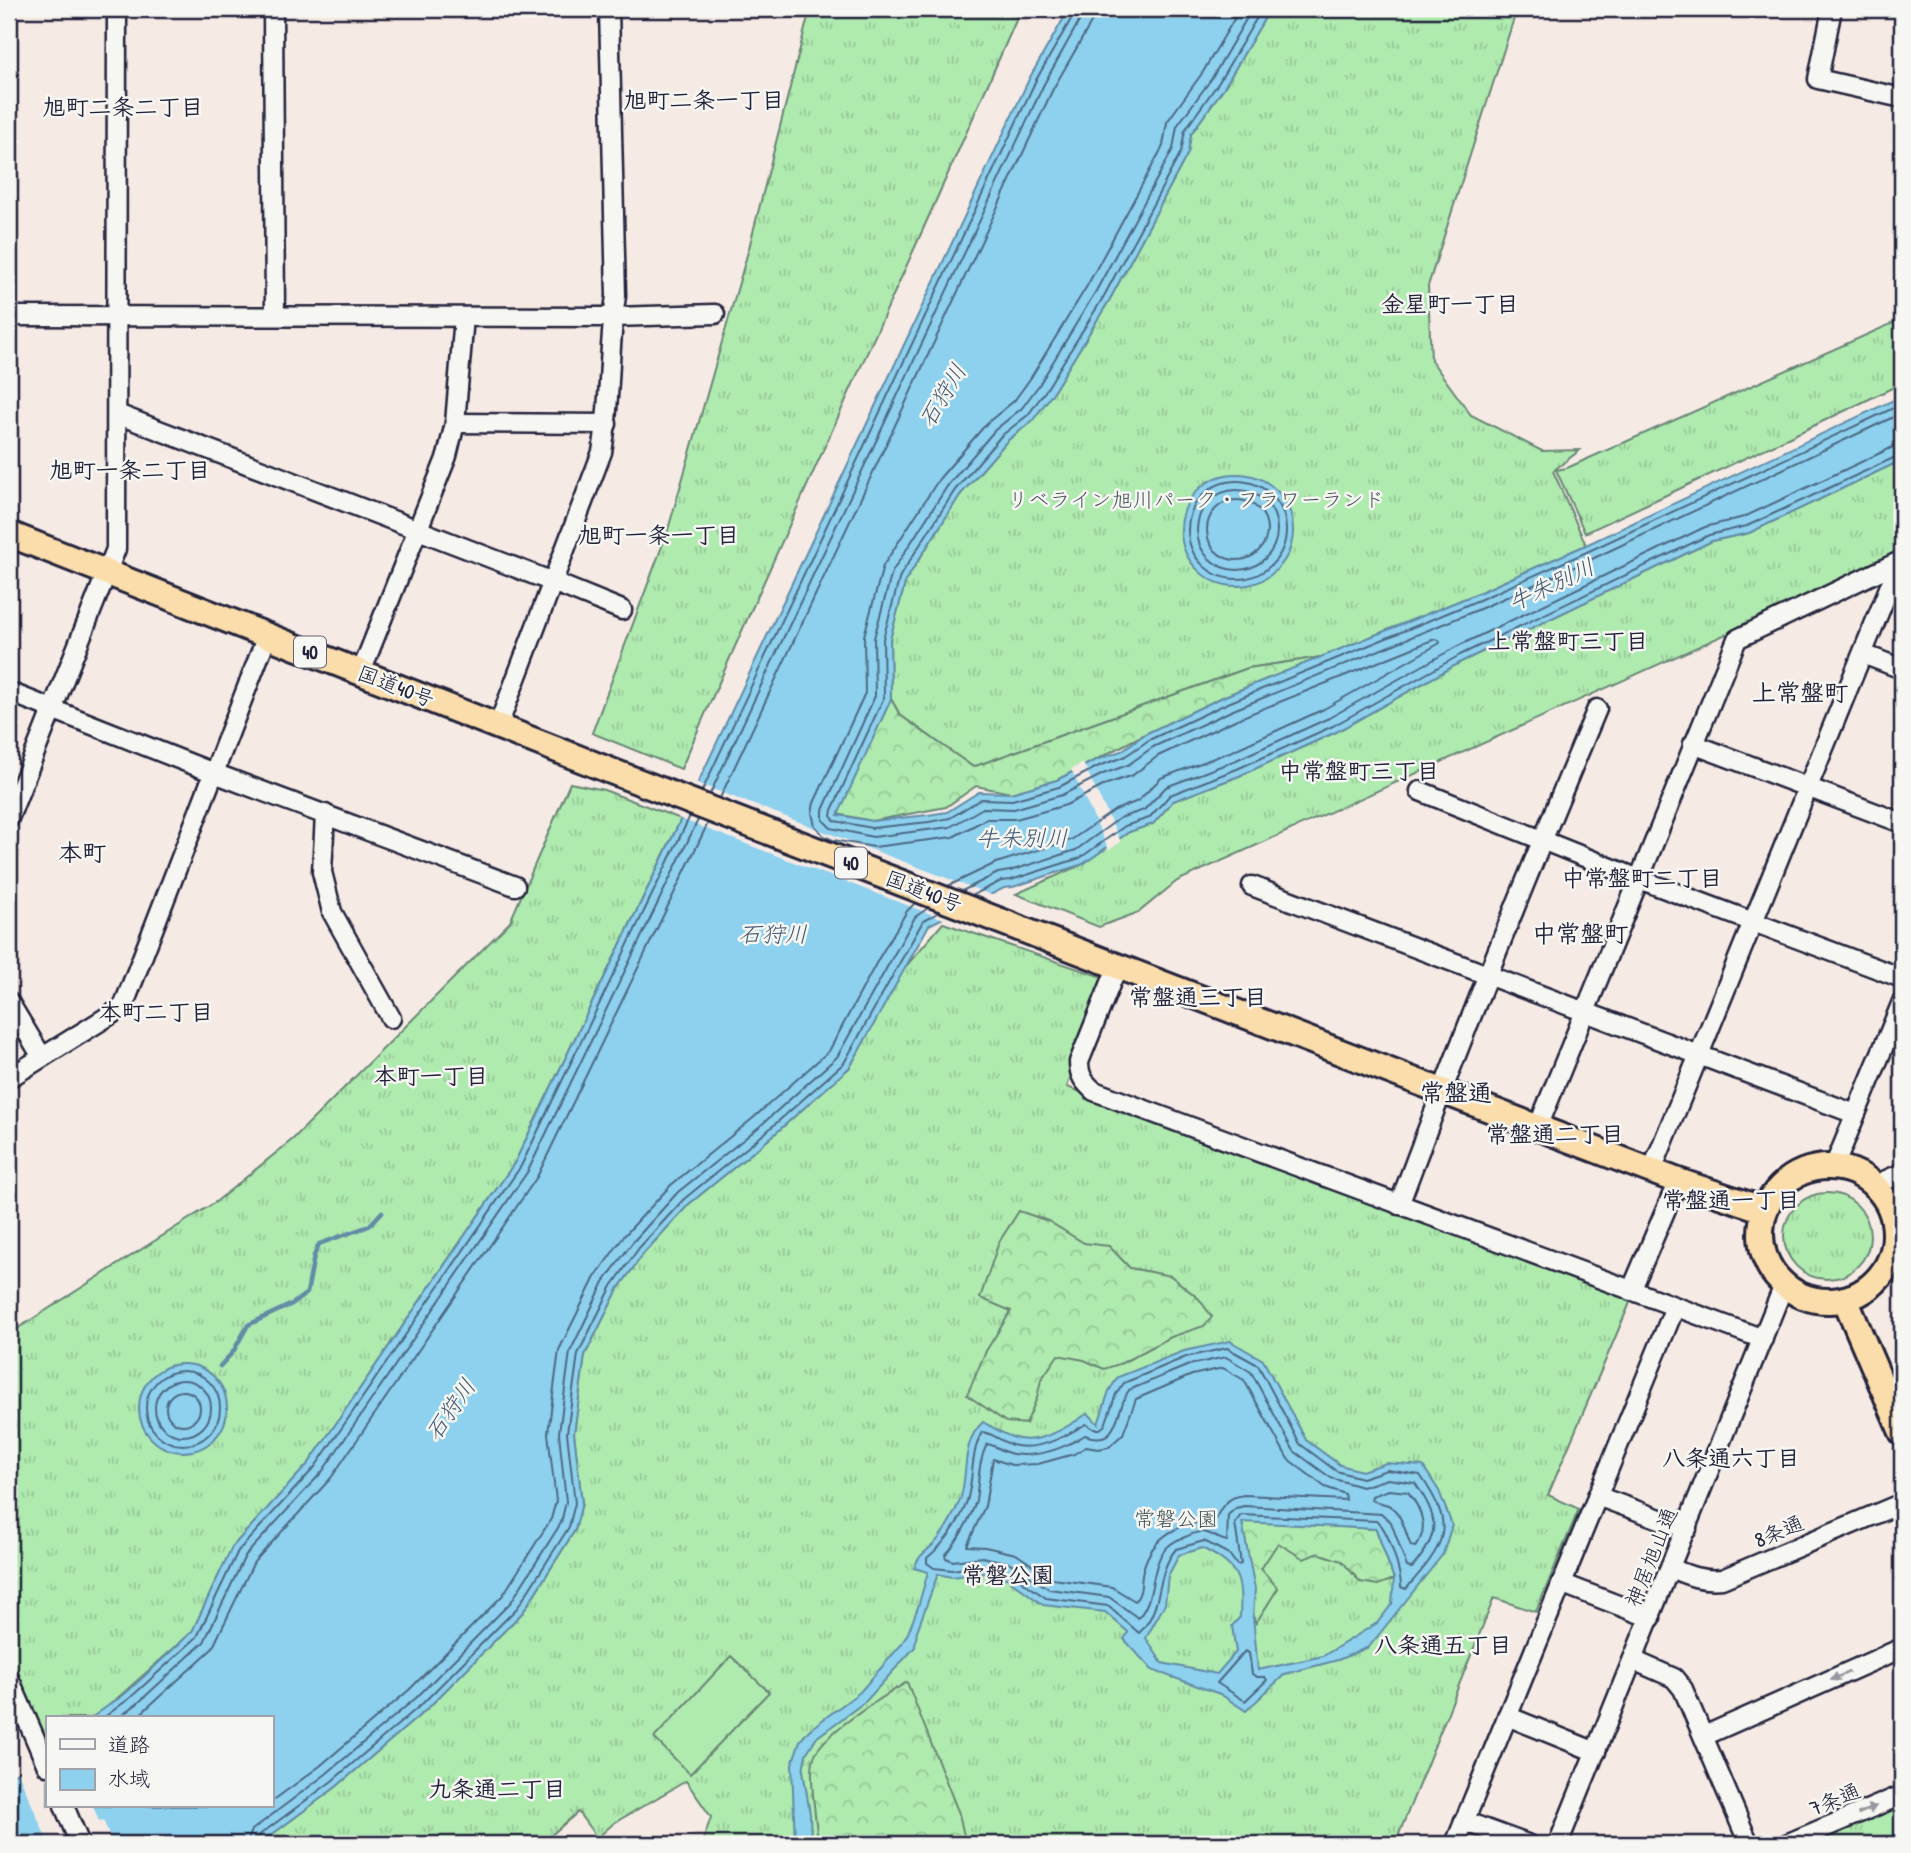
<svg xmlns="http://www.w3.org/2000/svg" width="1911" height="1853" font-family="'Patrick Hand','Klee One',sans-serif">
  <style>
    .grass { fill: url(#grass-tufts); stroke: #688675; stroke-width: 2 }
    .forest { fill: url(#forest-crowns); stroke: #688675; stroke-width: 2 }
    .garden { fill: #afeaaf; stroke: #688675; stroke-width: 2 }
    .water { fill: #8dd1ee; stroke: #628ba6; stroke-width: 2; fill-rule: evenodd }
    .pier { fill: #f6eae5 }
    .lines { fill: none; stroke-linecap: round; stroke-linejoin: round }
    .shore { stroke: #4d6883; stroke-width: 2 }
    .stream { stroke: #628ba6; stroke-width: 4.5 }
    .minor-casing { stroke: #22223b; stroke-width: 23 }
    .highway-casing { stroke: #22223b; stroke-width: 30 }
    .minor { stroke: #f6f6f2; stroke-width: 18 }
    .highway { stroke: #fbddab; stroke-width: 24 }
    .oneway { fill: #9797a0 }
    .labels { text-anchor: middle; dominant-baseline: central; stroke-width: 5; stroke-linejoin: round; paint-order: stroke }
    .shield { fill: #f6f6f2; stroke: #626272; stroke-width: 2 }
    .shield-label { font-size: 19px; font-weight: bold; fill: #22223b }
    .park-label { font-size: 21px; fill: #455458; stroke: #f6f6f2 }
    .street-label { font-size: 21px; fill: #22223b; stroke: #f6f6f2 }
    .neighbourhood-label { font-size: 23px; font-weight: bold; fill: #22223b; stroke: #f6f6f2 }
    .water-label { font-size: 23px; font-style: italic; fill: #425771; stroke: #f6f6f2 }
    .quarter-label { font-size: 24px; font-weight: bold; fill: #22223b; stroke: #f6f6f2 }
  </style>
  <defs>
    <pattern id="grass-tufts" width="24" height="20" patternUnits="userSpaceOnUse" patternTransform="scale(1.75)"><rect width="24" height="20" fill="#afeaaf"/><path d="M3 7l-1-3M5 7V3M7 7l1-3M15 17l-1-3M17 17v-4M19 17l1-3" fill="none" stroke="#96c897"/></pattern>
    <pattern id="forest-crowns" width="20" height="18" patternUnits="userSpaceOnUse" patternTransform="scale(1.75)"><rect width="20" height="18" fill="#afeaaf"/><path d="M2 6a3 3 0 1 1 6 0M12 15a3 3 0 1 1 6 0" fill="none" stroke="#96c897"/></pattern>
  </defs>
  <rect width="100%" height="100%" fill="#f6eae5"/>
  <filter id="ink" filterUnits="userSpaceOnUse"><feTurbulence type="fractalNoise" baseFrequency=".0143" numOctaves="2"/><feDisplacementMap in="SourceGraphic" scale="14" xChannelSelector="R" yChannelSelector="G"/><feConvolveMatrix kernelMatrix="1 2 1 2 8 2 1 2 1" color-interpolation-filters="sRGB"/></filter>
  <g filter="url(#ink)">
    <g class="grass">
      <path d="M810,9H1021C910,263 792,514 681,769L592,733L667,533L749,248Z"/>
      <path d="M1270,9H1517L1428,286L1431,360L1471,415L1542,451L1580,450L1553,471L1586,545L1476,594L1321,657L1248,668L973,767L900,715L891,699L890,639L906,580L960,495L1007,441L1033,420L1052,394L1110,299L1188,153L1191,134L1225,86Z"/>
      <path d="M1902,319V383C1797,435 1691,483 1585,533L1556,470L1567,468Z"/>
      <path d="M1902,460V565L1749,639L1726,634L1177,881L1139,912L1099,927L1016,894L1083,864L1129,832L1153,824L1173,801L1239,776L1336,732L1463,661L1712,541L1749,533Z"/>
      <path d="M570,783L604,790L681,819L515,1162L309,1463L232,1547L192,1632L95,1718H47V1758L9,1677V1334L217,1201L293,1139L510,922Z"/>
      <path d="M943,923L1105,978L1067,1087L1632,1298L1548,1495L1579,1509L1536,1612L1494,1598L1395,1844H702L711,1817L686,1781L614,1823L597,1838L578,1812L541,1844H259L336,1787L427,1709L523,1612L575,1530L582,1503L574,1433L585,1355L618,1289L644,1253L689,1204L769,1139L850,1067L901,972Z"/>
      <circle cx="1827" cy="1236" r="43"/>
      <path d="M1902,1793V1844H1785Z"/>
    </g>
    <g class="forest">
      <path d="M1321,657L1225,696L1145,734L1057,780L1011,793L976,786L946,807L872,821L837,814L891,699L900,715L973,767L1248,668Z"/>
      <path d="M1019,1211L1048,1221L1084,1243L1109,1246L1130,1268L1171,1276L1199,1299L1212,1317L1204,1326L1171,1337L1122,1363L1104,1369L1084,1360L1058,1355L1041,1380L1037,1398L1026,1424L1006,1422L967,1395L986,1351L1011,1311L980,1298L999,1242Z"/>
      <path d="M1242,1521L1376,1529L1394,1579L1378,1585L1360,1582L1342,1561L1318,1553L1304,1559L1278,1543L1261,1569L1278,1588L1256,1623L1253,1616L1254,1589Z"/>
      <path d="M907,1682L959,1814L966,1844H818C817,1824 808,1774 814,1757C821,1734 886,1695 907,1682Z"/>
    </g>
    <path class="garden" d="M731,1656L769,1692L690,1774L654,1738Z"/>
    <g class="water">
      <path d="M1069,9H1270L1225,86L1191,134L1188,153L1110,299L1052,394L1033,420L1007,441L960,495L906,580L890,639L891,699L838,815L872,821L928,815L947,812L979,792L1011,793L1057,780L1096,760L1121,751L1145,734L1225,696L1476,594L1586,545L1902,396V460L1749,533L1712,541L1463,661L1336,732L1239,776L1173,801L1153,824L1129,832L1083,864L1013,887L1004,888L929,925L850,1067L769,1139L689,1204L644,1253L618,1289L585,1355L574,1433L582,1503L575,1530L523,1612L427,1709L336,1787L259,1844H9V1778L47,1750V1806H271V1718H91L126,1693L192,1632L232,1547L309,1463L515,1162L672,838L1030,77Z"/>
      <circle cx="1237" cy="530" r="56"/>
      <path d="M1230,1341L1263,1360L1306,1440L1340,1465L1362,1471L1386,1463L1423,1466L1439,1491L1452,1525L1443,1554L1369,1647L1338,1660L1285,1674L1246,1711L1220,1694L1152,1670L1124,1639L1128,1632L1105,1612L1043,1605L1007,1578L981,1573L952,1577L938,1574L917,1631L915,1647L866,1701L816,1738L806,1754L803,1770L810,1814L811,1844H795L792,1764L800,1741L809,1730L860,1692L901,1645L908,1633L918,1607L928,1572L914,1568C920,1551 929,1552 938,1539C946,1529 955,1512 960,1500C969,1474 960,1443 983,1422C992,1427 1002,1433 1012,1437C1037,1447 1068,1427 1088,1413L1098,1424L1109,1391L1118,1377L1184,1351ZM1242,1522L1376,1529L1394,1579L1392,1604L1377,1623L1323,1656L1258,1670L1253,1616L1255,1589ZM1202,1548C1239,1567 1242,1577 1240,1617L1232,1626L1236,1652L1217,1674L1162,1663L1146,1638L1165,1604L1168,1576L1179,1555Z"/>
      <circle cx="183" cy="1408" r="44"/>
    </g>
    <g class="pier">
      <path d="M1083,763L1121,842L1109,850L1071,769Z"/>
      <path d="M694,782L994,896L946,920L678,818Z"/>
      <path d="M47,1746V1806H93L99,1821L103,1820L113,1844H43L47,1840L16,1768Z"/>
    </g>
    <g class="lines">
      <g class="shore">
        <path d="M1252,9L1212,78L1177,126L1173,149L1096,291L1039,385L1022,408L995,430L948,485L892,572L874,638L875,696L823,810V820L831,828L873,837L950,827L983,808L1014,809L1062,795L1103,774L1128,765L1153,747L1231,711L1482,608L1592,559L1902,413"/>
        <path d="M1262,9L1219,82L1185,130L1181,152L1104,296L1046,390L1028,415L1001,436L955,490L900,576L883,639L884,697L832,810L831,816L835,821L872,828L929,822L950,818L981,799L1012,800L1059,787L1099,766L1124,757L1149,740L1228,703L1479,600L1589,551L1902,404"/>
        <circle cx="1237" cy="530" r="49"/>
        <circle cx="1237" cy="530" r="40"/>
        <circle cx="1237" cy="530" r="30"/>
        <path d="M702,791L1036,80L1074,14V9"/>
        <path d="M710,794L1044,84L1081,18L1083,9"/>
        <path d="M720,798L1053,89L1091,23L1094,9"/>
        <path d="M948,886L996,863L1071,840L1115,810L1138,801L1161,778L1230,752L1324,709L1440,643L1439,640L1435,639L1235,720L1158,756L1133,775L1107,784L1066,805L1016,819H986L953,837L874,847L833,840L824,836L815,826L812,813L814,803L865,693L864,636L883,566L939,479L987,423L1014,401L1030,379L1087,286L1163,146L1167,122L1203,72L1240,9"/>
        <path d="M962,891L998,873L1010,871L1076,850L1120,818L1144,810L1166,787L1234,761L1329,718L1456,647L1705,527L1744,517L1893,447L1902,446"/>
        <path d="M973,895L1001,881L1011,880L1080,858L1125,826L1149,818L1170,795L1237,769L1333,726L1460,655L1709,535L1747,526L1902,454"/>
        <path d="M1227,1348L1258,1365L1300,1444L1336,1471L1362,1478L1387,1470L1420,1475C1457,1528 1446,1543 1406,1589L1401,1587C1401,1574 1388,1526 1376,1521L1241,1515L1235,1523L1241,1564L1237,1565L1229,1554L1204,1541L1176,1549C1154,1575 1165,1608 1139,1633L1108,1606L1046,1598L1009,1572L981,1566L952,1570L934,1568L927,1563V1558C944,1544 960,1523 967,1501C974,1478 970,1454 982,1432C993,1433 1002,1442 1012,1445C1038,1452 1066,1436 1086,1424L1094,1429H1100L1105,1425L1116,1394L1124,1383L1186,1357Z"/>
        <path d="M1226,1357L1251,1372L1294,1451L1331,1478L1362,1487L1388,1479L1415,1483C1440,1519 1440,1534 1412,1568L1407,1567L1391,1522L1382,1514L1244,1506L1236,1508L1228,1515L1227,1541C1219,1540 1211,1532 1201,1532C1196,1532 1190,1535 1185,1537C1143,1550 1162,1592 1138,1618L1109,1597L1049,1589L1010,1563L982,1557L953,1561L946,1558L945,1555C956,1545 973,1514 976,1500C979,1481 978,1462 987,1444C996,1445 1004,1453 1013,1454C1038,1458 1065,1448 1085,1435C1120,1448 1115,1410 1129,1390L1189,1365Z"/>
        <path d="M1223,1368L1244,1380L1288,1459L1325,1487L1345,1494L1346,1500L1244,1495C1226,1497 1220,1508 1214,1523C1181,1520 1152,1536 1143,1570C1140,1581 1143,1593 1135,1601L1112,1587L1053,1579L1016,1554L985,1547L967,1546L985,1506L993,1459L1012,1465L1038,1464L1074,1454L1086,1447L1098,1449L1109,1447L1123,1434L1136,1399L1192,1375Z"/>
        <circle cx="183" cy="1408" r="37"/>
        <circle cx="183" cy="1408" r="28"/>
        <circle cx="183" cy="1408" r="17"/>
        <path d="M1389,1490L1408,1492C1421,1508 1430,1530 1415,1547L1411,1546C1405,1532 1402,1512 1388,1505C1382,1503 1376,1502 1371,1500L1372,1496Z"/>
        <path d="M1245,1651L1249,1653L1252,1674L1257,1677H1265L1267,1680L1245,1701L1217,1683Z"/>
        <path d="M103,1718L130,1698L197,1637L238,1551L315,1467L521,1166L690,816"/>
        <path d="M118,1718L137,1704L204,1642L245,1556L322,1472L528,1171L698,820"/>
        <path d="M136,1718L212,1649L254,1562L331,1478L537,1177L708,823"/>
        <path d="M271,1802L320,1766L409,1690L503,1595L551,1519L556,1501L548,1433L559,1350L595,1277L624,1236L671,1185L752,1119L829,1051L879,958L907,911L915,903"/>
        <path d="M247,1844L252,1830L326,1774L416,1698L511,1602L561,1523L566,1502L559,1433L570,1352L604,1282L632,1243L678,1192L759,1127L837,1057L915,917L928,908"/>
        <path d="M255,1844L258,1836L332,1781L422,1704L518,1607L569,1527L575,1503L567,1433L578,1354L612,1286L639,1248L684,1199L765,1133L844,1063L923,921L939,912"/>
      </g>
      <path class="stream" d="M220,1366L233,1352L248,1325L292,1304L307,1293L314,1256L319,1244L369,1226L382,1212"/>
      <g class="minor-casing">
        <g id="minor">
          <path d="M273,9L275,316"/>
          <path d="M1832,9L1818,79L1902,98"/>
          <path d="M9,316L613,317L715,314"/>
          <path d="M117,414L553,582L622,610"/>
          <path d="M455,423L607,424"/>
          <path d="M1863,654L1902,669"/>
          <path d="M361,672L447,456L455,423L464,317"/>
          <path d="M9,692L214,773L515,886"/>
          <path d="M498,726L602,452C611,401 608,348 616,296L609,9"/>
          <path d="M1693,744L1902,823"/>
          <path d="M1420,791L1639,879L1902,978"/>
          <path d="M325,814L322,872L332,912L391,1018"/>
          <path d="M9,818L116,549L117,9"/>
          <path d="M1252,886L1855,1114"/>
          <path d="M1118,965L1079,1062C1079,1076 1084,1082 1094,1091L1763,1339"/>
          <path d="M9,1002L42,1057"/>
          <path d="M9,1078L123,1007L267,636"/>
          <path d="M1538,1127L1737,639L1902,560"/>
          <path d="M1834,1167L1902,1002"/>
          <path d="M1652,1170L1900,561"/>
          <path d="M1875,1185L1902,1173"/>
          <path d="M1399,1205C1461,1038 1528,873 1597,709"/>
          <path d="M1892,1254L1902,1258"/>
          <path d="M1631,1291L1678,1181"/>
          <path d="M1597,1496L1687,1529"/>
          <path d="M1671,1568C1689,1576 1702,1581 1722,1579L1902,1503"/>
          <path d="M1561,1583L1651,1618"/>
          <path d="M1633,1660L1674,1678L1683,1689L1749,1844"/>
          <path d="M9,1678L47,1766"/>
          <path d="M1507,1716L1596,1752"/>
          <path d="M1704,1736L1902,1648"/>
          <path d="M64,1806L80,1844"/>
          <path d="M1464,1821L1527,1844"/>
          <path d="M1455,1844L1675,1307"/>
          <path d="M1558,1844L1784,1285"/>
          <path d="M1786,1844L1902,1795"/>
        </g>
      </g>
      <g class="highway-casing">
        <g id="highway">
          <path d="M9,534L611,771L1418,1082L1678,1181L1765,1210"/>
          <circle cx="1828" cy="1234" r="67"/>
          <path d="M1845,1299L1902,1432"/>
        </g>
      </g>
      <use href="#minor" class="minor"/>
      <use href="#highway" class="highway"/>
    </g>
    <defs><path id="oneway-solid" d="M-6-.8H1V-3.2L6.5 0L1 3.2V.8H-6Z" transform="scale(1.75)"/></defs>
    <g class="oneway">
      <use href="#oneway-solid" transform="translate(1840 1676) rotate(156)"/>
      <use href="#oneway-solid" transform="translate(1867 1810) rotate(-23)"/>
    </g>
  </g>
  <g class="labels">
    <g class="shield">
      <rect x="294" y="636.5" width="32" height="31" rx="5"/>
      <rect x="835" y="847.5" width="32" height="31" rx="5"/>
    </g>
    <g class="shield-label">
      <text x="310" y="652">40</text>
      <text x="851" y="863">40</text>
    </g>
    <g class="park-label">
      <text x="1196" y="499">リベライン旭川パーク・フラワーランド</text>
      <text x="1176" y="1518">常磐公園</text>
    </g>
    <g class="street-label">
      <text transform="translate(396 686) rotate(21)">国道40号</text>
      <text transform="translate(924 891) rotate(21)">国道40号</text>
      <text transform="translate(1779 1531) rotate(-23)">8条通</text>
      <text transform="translate(1651 1557) rotate(-68)">神居旭山通</text>
      <text transform="translate(1835 1799) rotate(-23)">7条通</text>
    </g>
    <g class="neighbourhood-label">
      <text x="704" y="99">旭町二条一丁目</text>
      <text x="123" y="106">旭町二条二丁目</text>
      <text x="1450" y="303">金星町一丁目</text>
      <text x="130" y="469">旭町一条二丁目</text>
      <text x="659" y="534">旭町一条一丁目</text>
      <text x="1568" y="640">上常盤町三丁目</text>
      <text x="1359" y="770">中常盤町三丁目</text>
      <text x="1642" y="877">中常盤町二丁目</text>
      <text x="1198" y="996">常盤通三丁目</text>
      <text x="156" y="1011">本町二丁目</text>
      <text x="431" y="1075">本町一丁目</text>
      <text x="1555" y="1133">常盤通二丁目</text>
      <text x="1731" y="1199">常盤通一丁目</text>
      <text x="1731" y="1457">八条通六丁目</text>
      <text x="1008" y="1574">常磐公園</text>
      <text x="1443" y="1644">八条通五丁目</text>
      <text x="497" y="1788">九条通二丁目</text>
    </g>
    <g class="water-label">
      <text transform="translate(942 395) rotate(-59)">石狩川</text>
      <text transform="translate(1551 584) rotate(-25)">牛朱別川</text>
      <text x="1022" y="837">牛朱別川</text>
      <text x="773" y="933">石狩川</text>
      <text transform="translate(450 1409) rotate(-55)">石狩川</text>
    </g>
    <g class="quarter-label">
      <text x="1800" y="692">上常盤町</text>
      <text x="82" y="852">本町</text>
      <text x="1580" y="933">中常盤町</text>
      <text x="1456" y="1092">常盤通</text>
    </g>
  </g>
  <rect width="1911" height="1853" fill="none" stroke="#f6f6f2" stroke-width="35"/>
  <rect x="18" y="18" width="1876" height="1818" fill="none" stroke="#22223b" stroke-width="2.5" filter="url(#ink)"/>
  <rect x="46" y="1716" width="228" height="91" fill="#f6f6f2" stroke="#a1a1a9" stroke-width="2"/>
  <rect x="60" y="1739" width="35" height="10" fill="#f6f6f2" stroke="#a1a1a9" stroke-width="2"/>
  <text x="108" y="1752" font-size="21" fill="#22223b">道路</text>
  <rect x="60" y="1769" width="35" height="21" fill="#8dd1ee" stroke="#a1a1a9" stroke-width="2"/>
  <text x="108" y="1786" font-size="21" fill="#22223b">水域</text>
</svg>
